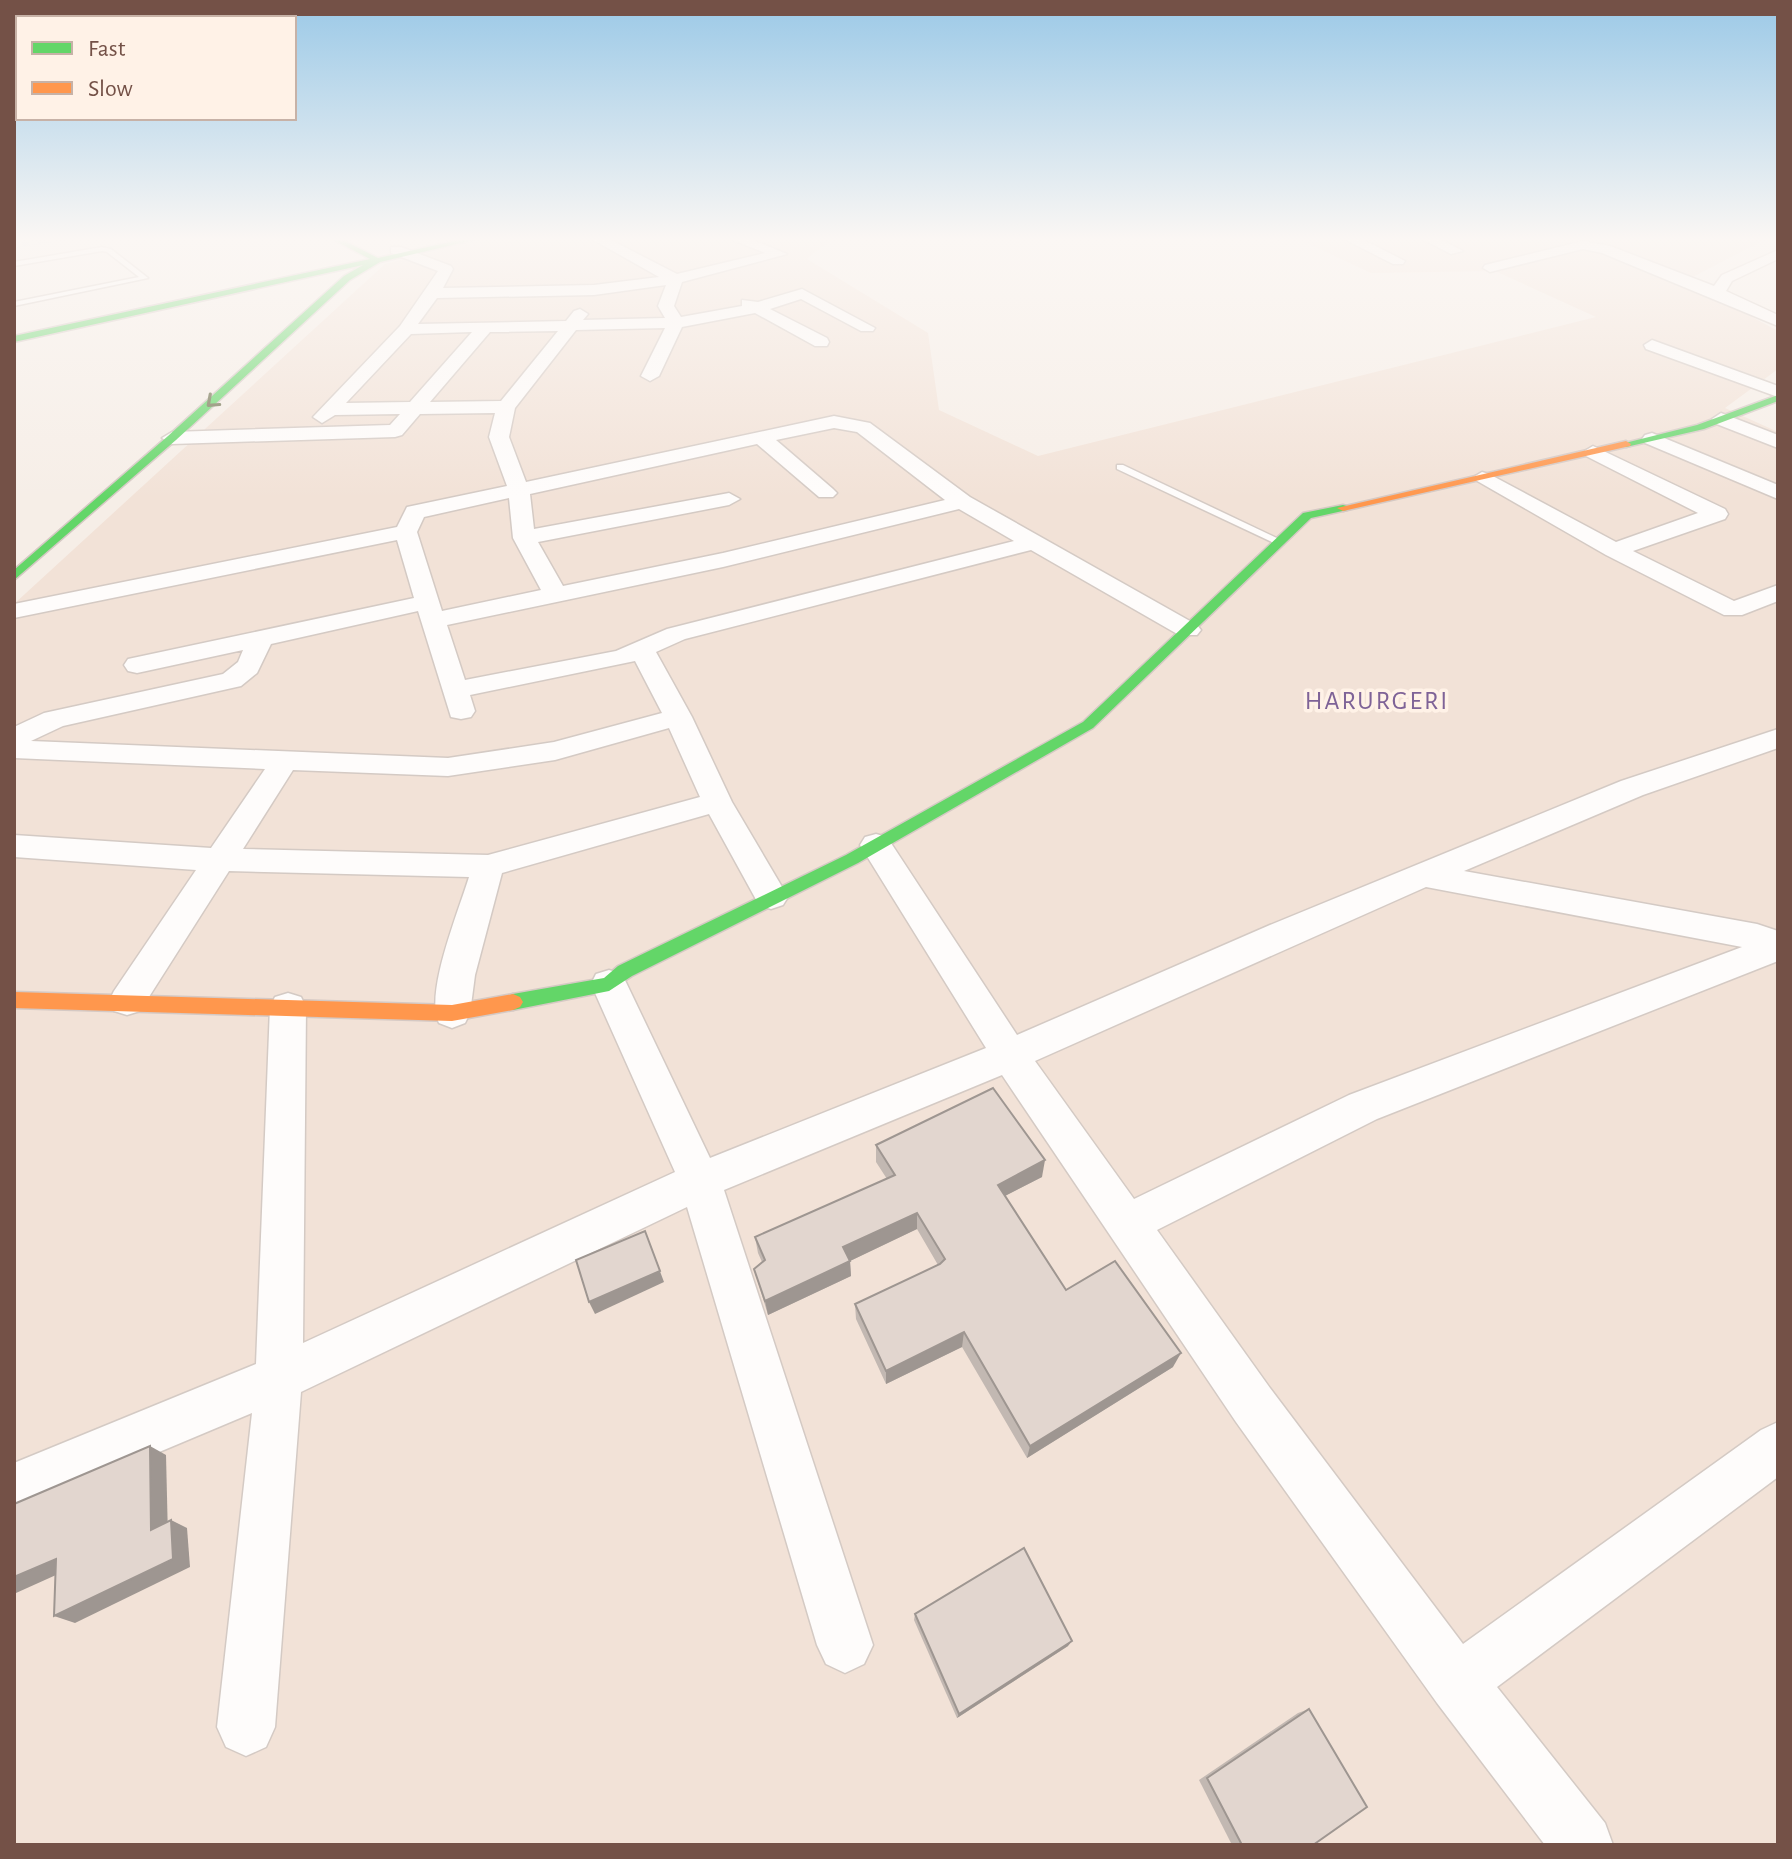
<svg xmlns="http://www.w3.org/2000/svg" width="1792" height="1859" font-family="'Alegreya Sans',sans-serif">
  <style>
    .residential { fill: #f2e2d7 }
    .lines { fill: none; stroke-linecap: round; stroke-linejoin: round }
    .lane-casing { stroke: #d4cac4; stroke-width: 3 }
    .street-casing { stroke: #d4cac4; stroke-width: 3 }
    .fast-casing { stroke: #d5c9c4; stroke-width: 3 }
    .slow-casing { stroke: #d5c9c4; stroke-width: 3 }
    .lane { fill: #fefcfb; fill-rule: evenodd }
    .street { fill: #fefcfb; fill-rule: evenodd }
    .fast { fill: #63d668; fill-rule: evenodd }
    .slow { fill: #ff974d; fill-rule: evenodd }
    .rail-casing { stroke: #e3e0e4; stroke-width: 4 }
    .rail { stroke: #fff2e7; stroke-width: 3; stroke-dasharray: 8; stroke-linecap: butt }
    .wall { fill: #c2b8b2 }
    .shaded-wall { fill: #9e9691 }
    .building { fill: #e2d6cf; stroke: #9e9691; stroke-width: 2 }
    .oneway { stroke: #70724f }
    .labels { text-anchor: middle; dominant-baseline: central; stroke-width: 7; stroke-linejoin: round; paint-order: stroke }
    .neighbourhood-label { font-size: 26px; letter-spacing: 2px; fill: #7f6397; stroke: #fff2e7 }
  </style>
  <rect width="100%" height="100%" fill="#f6eee7"/>
  <path class="residential" d="M485,238H832L807,259L928,333L939,410L1038,456L1596,317L1495,271L1371,273L1296,238H1768L1685,281L1778,331V369L1725,408L1778,432V1845H14V604L385,264Z"/>
  <g class="lines">
    <g class="lane-casing">
      <g id="lane">
        <path d="M102,247L111,249L148,278L14,306V302L139,277L107,252L102,251L14,266V262Z"/>
        <path d="M1117,465H1123L1285,542L1276,544L1117,469Z"/>
      </g>
    </g>
    <g class="street-casing">
      <g id="street">
        <path d="M590,238H607L677,274L765,253L728,238H748L787,254L682,282L674,306L681,317L742,306V300L758,302L802,289L875,328L873,331H861L801,299L770,309L827,338L829,342L827,346H815L755,313L682,327L659,376L650,381L641,376L665,328L576,330L515,408L509,437L526,482L834,416L870,423L970,497L1197,625L1201,630L1197,635H1179L1031,550L685,639L656,652L692,717L732,802L788,897L783,905L771,909L759,905L709,814L502,873L475,975L470,1013L465,1023L452,1028L439,1023C424,994 459,910 469,877L229,871L140,1011L127,1015L114,1011L109,1001L114,991L196,870L14,857V835L211,848L265,769L14,758V727L44,713L223,674L238,662L243,650L137,673L128,671L124,665L128,659L414,598L397,540L14,618V604L397,527L407,507L507,486L489,437L495,413L420,414L402,435L395,437L172,444L162,438L172,432L390,425L400,414L335,415L322,423L313,417L400,326L438,271L391,253V247H401L451,266L453,269L443,288L594,285L659,277ZM666,285L658,306L665,318L583,320L588,314L580,309L574,311L566,321L418,324L437,298L594,295ZM558,331L501,401L430,402L490,332ZM472,332L410,402L346,403L411,334ZM834,428L857,432L945,500L723,553L563,586L538,542L729,505L740,499L729,493L534,529L530,494L757,444L819,497H833L837,493L833,489L776,440ZM509,498L513,538L541,590L442,611L417,532L424,517ZM959,509L1014,541L667,629L616,651L465,680L447,625L723,567ZM418,611L451,717L461,719L471,717L475,711L470,695L635,661L662,713L554,742L448,758L31,741L63,726L241,686L257,673L271,644ZM669,728L700,797L488,855L243,849L293,770L448,776L555,760Z"/>
        <path d="M1342,238H1360L1405,261L1403,264H1393Z"/>
        <path d="M1420,238H1438L1463,251L1451,254Z"/>
        <path d="M1583,241L1610,246L1714,286L1722,275L1778,250V259L1732,281L1726,291L1778,315V326L1602,253L1583,249L1490,272L1483,268L1485,265Z"/>
        <path d="M1652,340L1778,386V397L1646,349L1644,345Z"/>
        <path d="M1721,413L1778,435V448L1714,423L1712,419Z"/>
        <path d="M1652,433L1778,485V499L1645,443L1642,439L1645,435Z"/>
        <path d="M1593,446L1725,509L1728,514L1725,519L1633,551L1734,601L1778,585V601L1742,615H1724L1606,555L1472,478L1482,472L1489,474L1616,542L1698,513L1586,456L1583,452Z"/>
        <path d="M1778,729V748L1643,795L1464,871L1757,924L1778,931V961L1377,1119L1157,1230L1270,1388L1463,1644L1761,1430L1778,1422V1477L1497,1687L1605,1823L1613,1845H1545L1437,1703L1236,1422L1002,1075L724,1190L873,1645L864,1664L845,1673L826,1664L817,1645L687,1207L301,1392L275,1727L266,1747L246,1756L226,1747L217,1727L252,1413L14,1513V1463L256,1364L270,1007L275,997L288,993L301,997L306,1007L303,1343L675,1172L591,984L596,974L609,970L622,974L710,1158L986,1048L860,845L865,837L876,834L887,837L1017,1035L1270,925L1621,781ZM1426,887L1742,947L1349,1095L1134,1199L1035,1061Z"/>
      </g>
    </g>
    <g class="fast-casing">
      <g id="fast">
        <path d="M330,238H339L378,258L468,238H482L380,262L350,280L176,440L14,580V570L168,436L344,276L363,265L14,342V336L370,259Z"/>
        <path d="M1778,395V401L1704,429L1626,447L1621,444L1697,425Z"/>
        <path d="M1343,505L1347,506V510L1311,518L1093,728L858,863L632,976L609,991L513,1010L506,1007L503,1002L506,997L513,994L604,978L618,966L846,855L1083,722L1303,513Z"/>
      </g>
    </g>
    <g class="slow-casing">
      <g id="slow">
        <path d="M1626,441L1631,444L1630,446L1343,511L1337,508Z"/>
        <path d="M14,992L452,1005L513,994L520,997L523,1002L520,1007L513,1010L452,1021L14,1008Z"/>
      </g>
    </g>
    <use href="#lane" class="lane"/>
    <use href="#street" class="street"/>
    <use href="#fast" class="fast"/>
    <use href="#slow" class="slow"/>
    <g class="rail-casing">
      <path id="rail" d="M14,246L64,238"/>
    </g>
    <use href="#rail" class="rail"/>
  </g>
  <g class="wall">
    <path d="M876,1145L1042,1177L1005,1196L1066,1290L1173,1367L1027,1458L962,1347L886,1384L856,1319L855,1304L938,1265L917,1229L850,1261L851,1276L768,1315L754,1269L762,1262L758,1253L755,1237L887,1179L876,1162Z"/>
    <path d="M915,1614L1068,1646L957,1718L914,1620Z"/>
    <path d="M1309,1709L1313,1845H1232L1199,1780L1298,1713Z"/>
  </g>
  <g class="shaded-wall">
    <path d="M1045,1160L1042,1177L995,1201L998,1185Z"/>
    <path d="M917,1213V1229L850,1261L851,1276L768,1315L765,1301L843,1247Z"/>
    <path d="M645,1231L664,1282L595,1314L589,1302Z"/>
    <path d="M964,1332L962,1347L886,1384V1371Z"/>
    <path d="M1181,1353L1173,1367L1027,1458L1030,1446Z"/>
    <path d="M150,1446L166,1455L168,1538L151,1530Z"/>
    <path d="M171,1520L187,1528L190,1567L75,1623L54,1616Z"/>
    <path d="M56,1559L76,1566L16,1593H14V1577Z"/>
    <path d="M1072,1641L1068,1646L957,1718L959,1714Z"/>
  </g>
  <g class="building">
    <path d="M993,1088L1045,1160L998,1185L1066,1290L1115,1261L1181,1353L1030,1446L964,1332L886,1371L855,1304L940,1264L945,1259L917,1213L843,1247L850,1261L765,1301L754,1269L765,1260L755,1237L895,1175L876,1145Z"/>
    <path d="M645,1231L660,1271L589,1302L576,1260Z"/>
    <path d="M150,1446L151,1530L171,1520L173,1559L54,1616L56,1559L14,1577V1504Z"/>
    <path d="M1024,1548L1072,1641L959,1714L915,1614Z"/>
    <path d="M1309,1709L1367,1807L1313,1845H1242L1207,1778Z"/>
  </g>
  <defs><path id="oneway-chevron" d="M-2-3.5L2.5 0L-2 3.5" fill="none" stroke-width="1.6" stroke-linecap="round" stroke-linejoin="round" transform="scale(2)"/></defs>
  <use class="oneway" href="#oneway-chevron" transform="translate(212 402) rotate(138)"/>
  <linearGradient id="sky" x2="0" y2="1"><stop stop-color="#9bc9e7"/><stop offset="0.48" stop-color="#fbf7f4"/><stop offset="1" stop-color="#fbf7f4" stop-opacity="0"/></linearGradient>
  <rect width="1792" height="498" fill="url(#sky)"/>
  <g class="labels">
    <g class="neighbourhood-label">
      <text x="1377" y="701">HARURGERI</text>
    </g>
  </g>
  <rect width="1792" height="1859" fill="none" stroke="#745147" stroke-width="32"/>
  <rect x="16" y="16" width="280" height="104" fill="#fff2e7" stroke="#c7b2a7" stroke-width="2"/>
  <rect x="32" y="42" width="40" height="12" fill="#63d668" stroke="#c7b2a7" stroke-width="2"/>
  <text x="88" y="56" font-size="24" fill="#745147">Fast</text>
  <rect x="32" y="82" width="40" height="12" fill="#ff974d" stroke="#c7b2a7" stroke-width="2"/>
  <text x="88" y="96" font-size="24" fill="#745147">Slow</text>
</svg>
